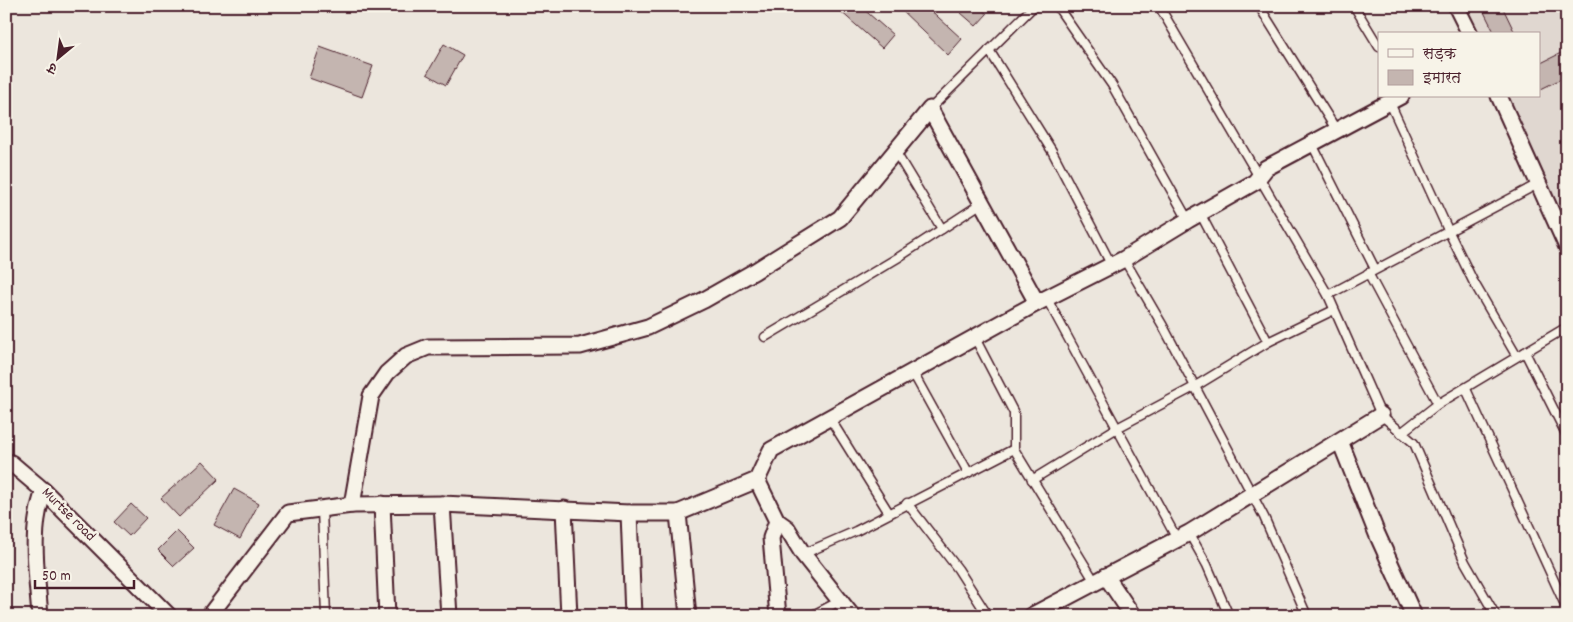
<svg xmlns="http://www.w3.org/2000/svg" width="1573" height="622" font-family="Dekko,'Playpen Sans Deva',sans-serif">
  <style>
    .built { fill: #e0d7d0 }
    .building { fill: #c4b5b0; stroke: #4a1f2b }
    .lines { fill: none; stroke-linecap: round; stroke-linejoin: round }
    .lane-casing { stroke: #4a1f2b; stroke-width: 11 }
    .street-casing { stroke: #4a1f2b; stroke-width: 19 }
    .lane { stroke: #f7f3e8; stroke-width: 8 }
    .street { stroke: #f7f3e8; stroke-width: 15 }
    .labels { text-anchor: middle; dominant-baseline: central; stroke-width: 5; stroke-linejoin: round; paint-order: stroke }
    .street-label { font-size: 15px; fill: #4a1f2b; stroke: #f7f3e8 }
  </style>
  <rect width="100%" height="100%" fill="#ece6dd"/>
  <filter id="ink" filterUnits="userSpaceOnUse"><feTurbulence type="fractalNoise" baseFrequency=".02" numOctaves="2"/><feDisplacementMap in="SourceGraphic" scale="10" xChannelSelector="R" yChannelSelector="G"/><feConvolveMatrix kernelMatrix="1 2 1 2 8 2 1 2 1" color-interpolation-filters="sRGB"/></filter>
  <g filter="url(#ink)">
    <path class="built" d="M1463,6H1567V222L1506,96H1539V34H1476Z"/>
    <g class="building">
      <path d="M843,6H860L893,35L882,48L839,10Z"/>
      <path d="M897,6H926L962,39L948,55Z"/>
      <path d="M953,6H978L987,14L976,26Z"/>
      <path d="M1497,6H1502L1514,31L1507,34H1495L1484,12Z"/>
      <path d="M444,44L463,55L446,85L427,74Z"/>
      <path d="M320,47L373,66L362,97L309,78Z"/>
      <path d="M1567,50V76L1539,90V64Z"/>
      <path d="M202,461L219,479L179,517L161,498Z"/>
      <path d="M234,489L259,503L240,539L214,525Z"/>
      <path d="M131,504L146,518L129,536L114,522Z"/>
      <path d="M177,531L194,548L174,566L158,550Z"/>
    </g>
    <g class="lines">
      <g class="lane-casing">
        <g id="lane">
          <path d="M1057,6L1112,85L1188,220"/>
          <path d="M1159,6L1328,295L1381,415L1414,443L1465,562L1496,616"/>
          <path d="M1259,6L1337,131"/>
          <path d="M1354,6L1379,47"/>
          <path d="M989,50L1052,151L1112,266"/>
          <path d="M1390,103L1448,230L1473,281L1516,355"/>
          <path d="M930,109L1034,6"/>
          <path d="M1312,144L1375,269"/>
          <path d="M895,151L942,229"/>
          <path d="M1200,213L1268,342"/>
          <path d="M1124,259L1163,326L1264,517L1307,616"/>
          <path d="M1368,273L1438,404"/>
          <path d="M1328,295L1538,184"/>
          <path d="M1047,299L1177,539"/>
          <path d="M765,337L899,257L982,203"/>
          <path d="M975,338L1014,413V449L1095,582"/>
          <path d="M1525,352L1567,436"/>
          <path d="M912,371L968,472"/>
          <path d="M1466,389L1567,609"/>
          <path d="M829,417L889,513"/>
          <path d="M1401,433L1438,404L1567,327"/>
          <path d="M1032,480L1117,428L1194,387L1268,342L1334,310"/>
          <path d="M907,503L958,569L988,616"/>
          <path d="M322,509L326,616"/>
          <path d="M1189,533L1207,565L1229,616"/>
          <path d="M803,554L856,531L1014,449"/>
          <path d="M811,616L840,601"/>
        </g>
      </g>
      <g class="street-casing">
        <g id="street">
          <path d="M1456,6L1470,34"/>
          <path d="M1499,96L1567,247"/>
          <path d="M1340,441L1377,534L1414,616"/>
          <path d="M6,461L11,463L44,491L169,616"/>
          <path d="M757,480L777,521L771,538L778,616"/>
          <path d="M382,504L387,616"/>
          <path d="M442,504L449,616"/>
          <path d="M352,505L371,396L387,373L406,356L428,347L580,346L648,327L704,300L755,271L840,218L930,109L1037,303"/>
          <path d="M564,509L569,616"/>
          <path d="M629,513L633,616"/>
          <path d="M678,513L688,616"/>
          <path d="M777,521L787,528L803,554L852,616"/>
          <path d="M1106,576L1133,616"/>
          <path d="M40,616C37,575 29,530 44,491"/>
          <path d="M209,616L288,513L352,505L442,504L629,513H678L757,480L771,450L1037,303L1124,259L1188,220L1255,182L1266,168L1401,96"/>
          <path d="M1031,616L1189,533L1381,415"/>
        </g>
      </g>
      <use href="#lane" class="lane"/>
      <use href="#street" class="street"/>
    </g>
  </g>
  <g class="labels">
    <g class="street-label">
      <text transform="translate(68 515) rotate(45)">Murtse road</text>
    </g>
  </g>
  <rect width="1573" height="622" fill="none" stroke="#f7f3e8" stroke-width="25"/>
  <rect x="12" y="12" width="1548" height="597" fill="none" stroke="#4a1f2b" stroke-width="2" filter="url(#ink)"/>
  <rect x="1378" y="32" width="162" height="65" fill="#f7f3e8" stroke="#b29e9c"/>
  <rect x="1388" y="49" width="25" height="8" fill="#f7f3e8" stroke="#b29e9c"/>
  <text x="1423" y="58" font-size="15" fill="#4a1f2b">सड़क</text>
  <rect x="1388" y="70" width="25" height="15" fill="#c4b5b0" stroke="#b29e9c"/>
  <text x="1423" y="82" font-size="15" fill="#4a1f2b">इमारत</text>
  <g transform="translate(58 58) rotate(209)" stroke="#f7f3e8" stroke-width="4" paint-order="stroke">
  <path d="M0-4L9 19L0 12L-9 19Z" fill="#4a1f2b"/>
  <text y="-8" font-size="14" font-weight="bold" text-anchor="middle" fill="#4a1f2b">उ</text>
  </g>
  <path d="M35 580v8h99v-8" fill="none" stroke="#4a1f2b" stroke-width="2.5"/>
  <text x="42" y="580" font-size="15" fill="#4a1f2b" stroke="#f7f3e8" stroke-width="4" paint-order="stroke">50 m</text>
</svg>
